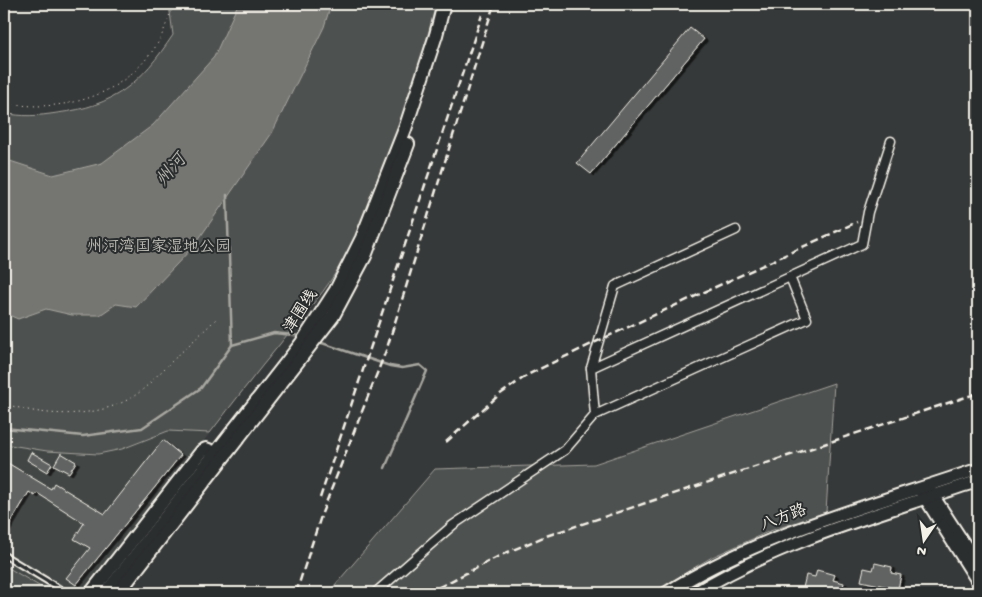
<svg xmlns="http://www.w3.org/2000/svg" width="982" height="597" font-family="'Gochi Hand','LXGW WenKai TC',sans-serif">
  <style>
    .built { fill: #434645 }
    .green { fill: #4e514f; stroke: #a1a19c }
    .water { fill: #757572; stroke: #a8a7a1 }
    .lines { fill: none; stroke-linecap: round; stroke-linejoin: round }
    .stream { stroke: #a8a7a1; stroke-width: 2.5 }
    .building { fill: #616362; stroke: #f4f1e8; filter: url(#shadow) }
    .lane-casing { stroke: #f4f1e8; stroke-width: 8 }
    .street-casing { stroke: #f4f1e8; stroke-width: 11 }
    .secondary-casing { stroke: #f4f1e8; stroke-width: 15 }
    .primary-casing { stroke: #f4f1e8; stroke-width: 16 }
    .path { stroke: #f4f1e8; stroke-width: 1; stroke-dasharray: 1 4; stroke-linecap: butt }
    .lane { stroke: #2a2d2e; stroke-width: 4 }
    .street { stroke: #2a2d2e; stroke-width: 8 }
    .secondary { stroke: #2a2d2e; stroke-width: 11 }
    .primary { stroke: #2a2d2e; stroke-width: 12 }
    .rail { stroke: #f4f1e8; stroke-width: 2.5; stroke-dasharray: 8 4; stroke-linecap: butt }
    .labels { text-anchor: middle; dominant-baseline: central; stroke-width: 4; stroke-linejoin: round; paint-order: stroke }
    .park-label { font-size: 16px; fill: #bab9b2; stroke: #2a2d2e }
    .street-label { font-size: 16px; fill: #f4f1e8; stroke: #2a2d2e }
    .water-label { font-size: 18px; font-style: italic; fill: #b4b3ad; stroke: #2a2d2e }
  </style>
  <defs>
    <filter id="shadow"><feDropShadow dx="3.5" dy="2" stdDeviation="0" flood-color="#0009"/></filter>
  </defs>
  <rect width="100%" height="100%" fill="#363939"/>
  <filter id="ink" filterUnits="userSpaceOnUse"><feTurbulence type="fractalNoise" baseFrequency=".02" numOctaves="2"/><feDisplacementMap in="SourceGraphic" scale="10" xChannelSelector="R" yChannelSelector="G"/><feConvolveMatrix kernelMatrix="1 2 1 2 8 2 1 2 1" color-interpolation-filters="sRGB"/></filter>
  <g filter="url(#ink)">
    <path class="built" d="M168,431L210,433L84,593H4V444L47,451L122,449Z"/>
    <g class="green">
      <path d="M169,4H436C414,90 381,196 336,272C320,299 298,320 280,344C256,373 233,403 210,433L168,431L122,449L98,454L47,451L4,444V113C22,117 38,116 57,113C115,106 141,83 173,35Z"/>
      <path d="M834,383L826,512L770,531L712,557L652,593H328L435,469L594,464Z"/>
      <path d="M7,567L51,593H4V571Z"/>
    </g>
    <path class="water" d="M238,4H331L324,27L272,133L194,246L136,307L116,304L100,315H72L46,309L18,319L4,313V159L53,175L102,163L153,125L214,57Z"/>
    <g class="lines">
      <g class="stream">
        <path d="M575,6V4"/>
        <path d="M319,342L390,366L402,368L420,365L427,371L385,468"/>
        <path d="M232,345L274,333L302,336"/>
        <path d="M4,428L83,436L142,428L201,388L232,345L227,195"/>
      </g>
    </g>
    <g class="building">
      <path d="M690,28L704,39L591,174L577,163Z"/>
      <path d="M163,440L181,455L76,585L66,578L90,548L74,539L84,523L37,493L35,496L29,492L4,534V483L7,479L4,477V466L6,462L51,489L54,483L105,514Z"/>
      <path d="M31,452L52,464L47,472L27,460Z"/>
      <path d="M61,453L76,462L69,473L54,465Z"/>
      <path d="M875,563L892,567L891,573L901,575L898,589L861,581L864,568L873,570Z"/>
      <path d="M817,570L835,575L833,580L844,583L841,593H825L803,588L806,575L815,577Z"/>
    </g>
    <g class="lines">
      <g class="lane-casing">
        <path id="lane" d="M4,555L67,593"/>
      </g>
      <g class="street-casing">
        <g id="street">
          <path d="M591,368L862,244L868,212L891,141"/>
          <path d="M595,415L591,368L615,286L736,230"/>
          <path d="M375,593L453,525L565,450L595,415L807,319L790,277"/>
        </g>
      </g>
      <g class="secondary-casing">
        <g id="secondary">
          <path d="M930,491L978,565"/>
          <path d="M922,493L978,582"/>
          <path d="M666,593C761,533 873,505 978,469"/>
          <path d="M695,593C781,540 883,513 978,481"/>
        </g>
      </g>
      <g class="primary-casing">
        <g id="primary">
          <path d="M91,593L202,451L206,449L216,453"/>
          <path d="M106,593L301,344L336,290L362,238L405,129L436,35L444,4"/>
          <path d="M118,593L333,316L365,256L408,144"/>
        </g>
      </g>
      <g class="path">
        <path d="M4,103C63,113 121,98 156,46C164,34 168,17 174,4"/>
        <path d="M4,403C42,418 102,419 137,394C146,388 154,378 162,371C180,353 199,336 217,318"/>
      </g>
      <use href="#lane" class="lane"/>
      <use href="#street" class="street"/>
      <use href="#secondary" class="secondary"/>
      <use href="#primary" class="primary"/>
      <g class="rail">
        <path d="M446,442L499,395L529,374L600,340L857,222"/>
        <path d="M320,498L482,15"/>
        <path d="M296,593L322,513L387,348L494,4"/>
        <path d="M428,593L501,555L546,536L978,393"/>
      </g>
    </g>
  </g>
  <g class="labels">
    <g class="park-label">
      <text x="159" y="248">州河湾国家湿地公园</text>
    </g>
    <g class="street-label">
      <text transform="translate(302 312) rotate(-57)">津围线</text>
      <text transform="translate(784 519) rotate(-21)">八方路</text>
    </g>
    <g class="water-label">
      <text transform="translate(172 171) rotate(-50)">州河</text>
    </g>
  </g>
  <rect width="982" height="597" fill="none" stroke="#2a2d2e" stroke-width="20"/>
  <rect x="10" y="10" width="962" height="577" fill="none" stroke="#f4f1e8" stroke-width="2" filter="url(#ink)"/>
  <g transform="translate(924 540) rotate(193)" stroke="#2a2d2e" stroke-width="4" paint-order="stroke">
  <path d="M0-4L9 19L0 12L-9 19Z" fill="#f4f1e8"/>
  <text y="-8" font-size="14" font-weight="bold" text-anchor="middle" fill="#f4f1e8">N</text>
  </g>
</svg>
